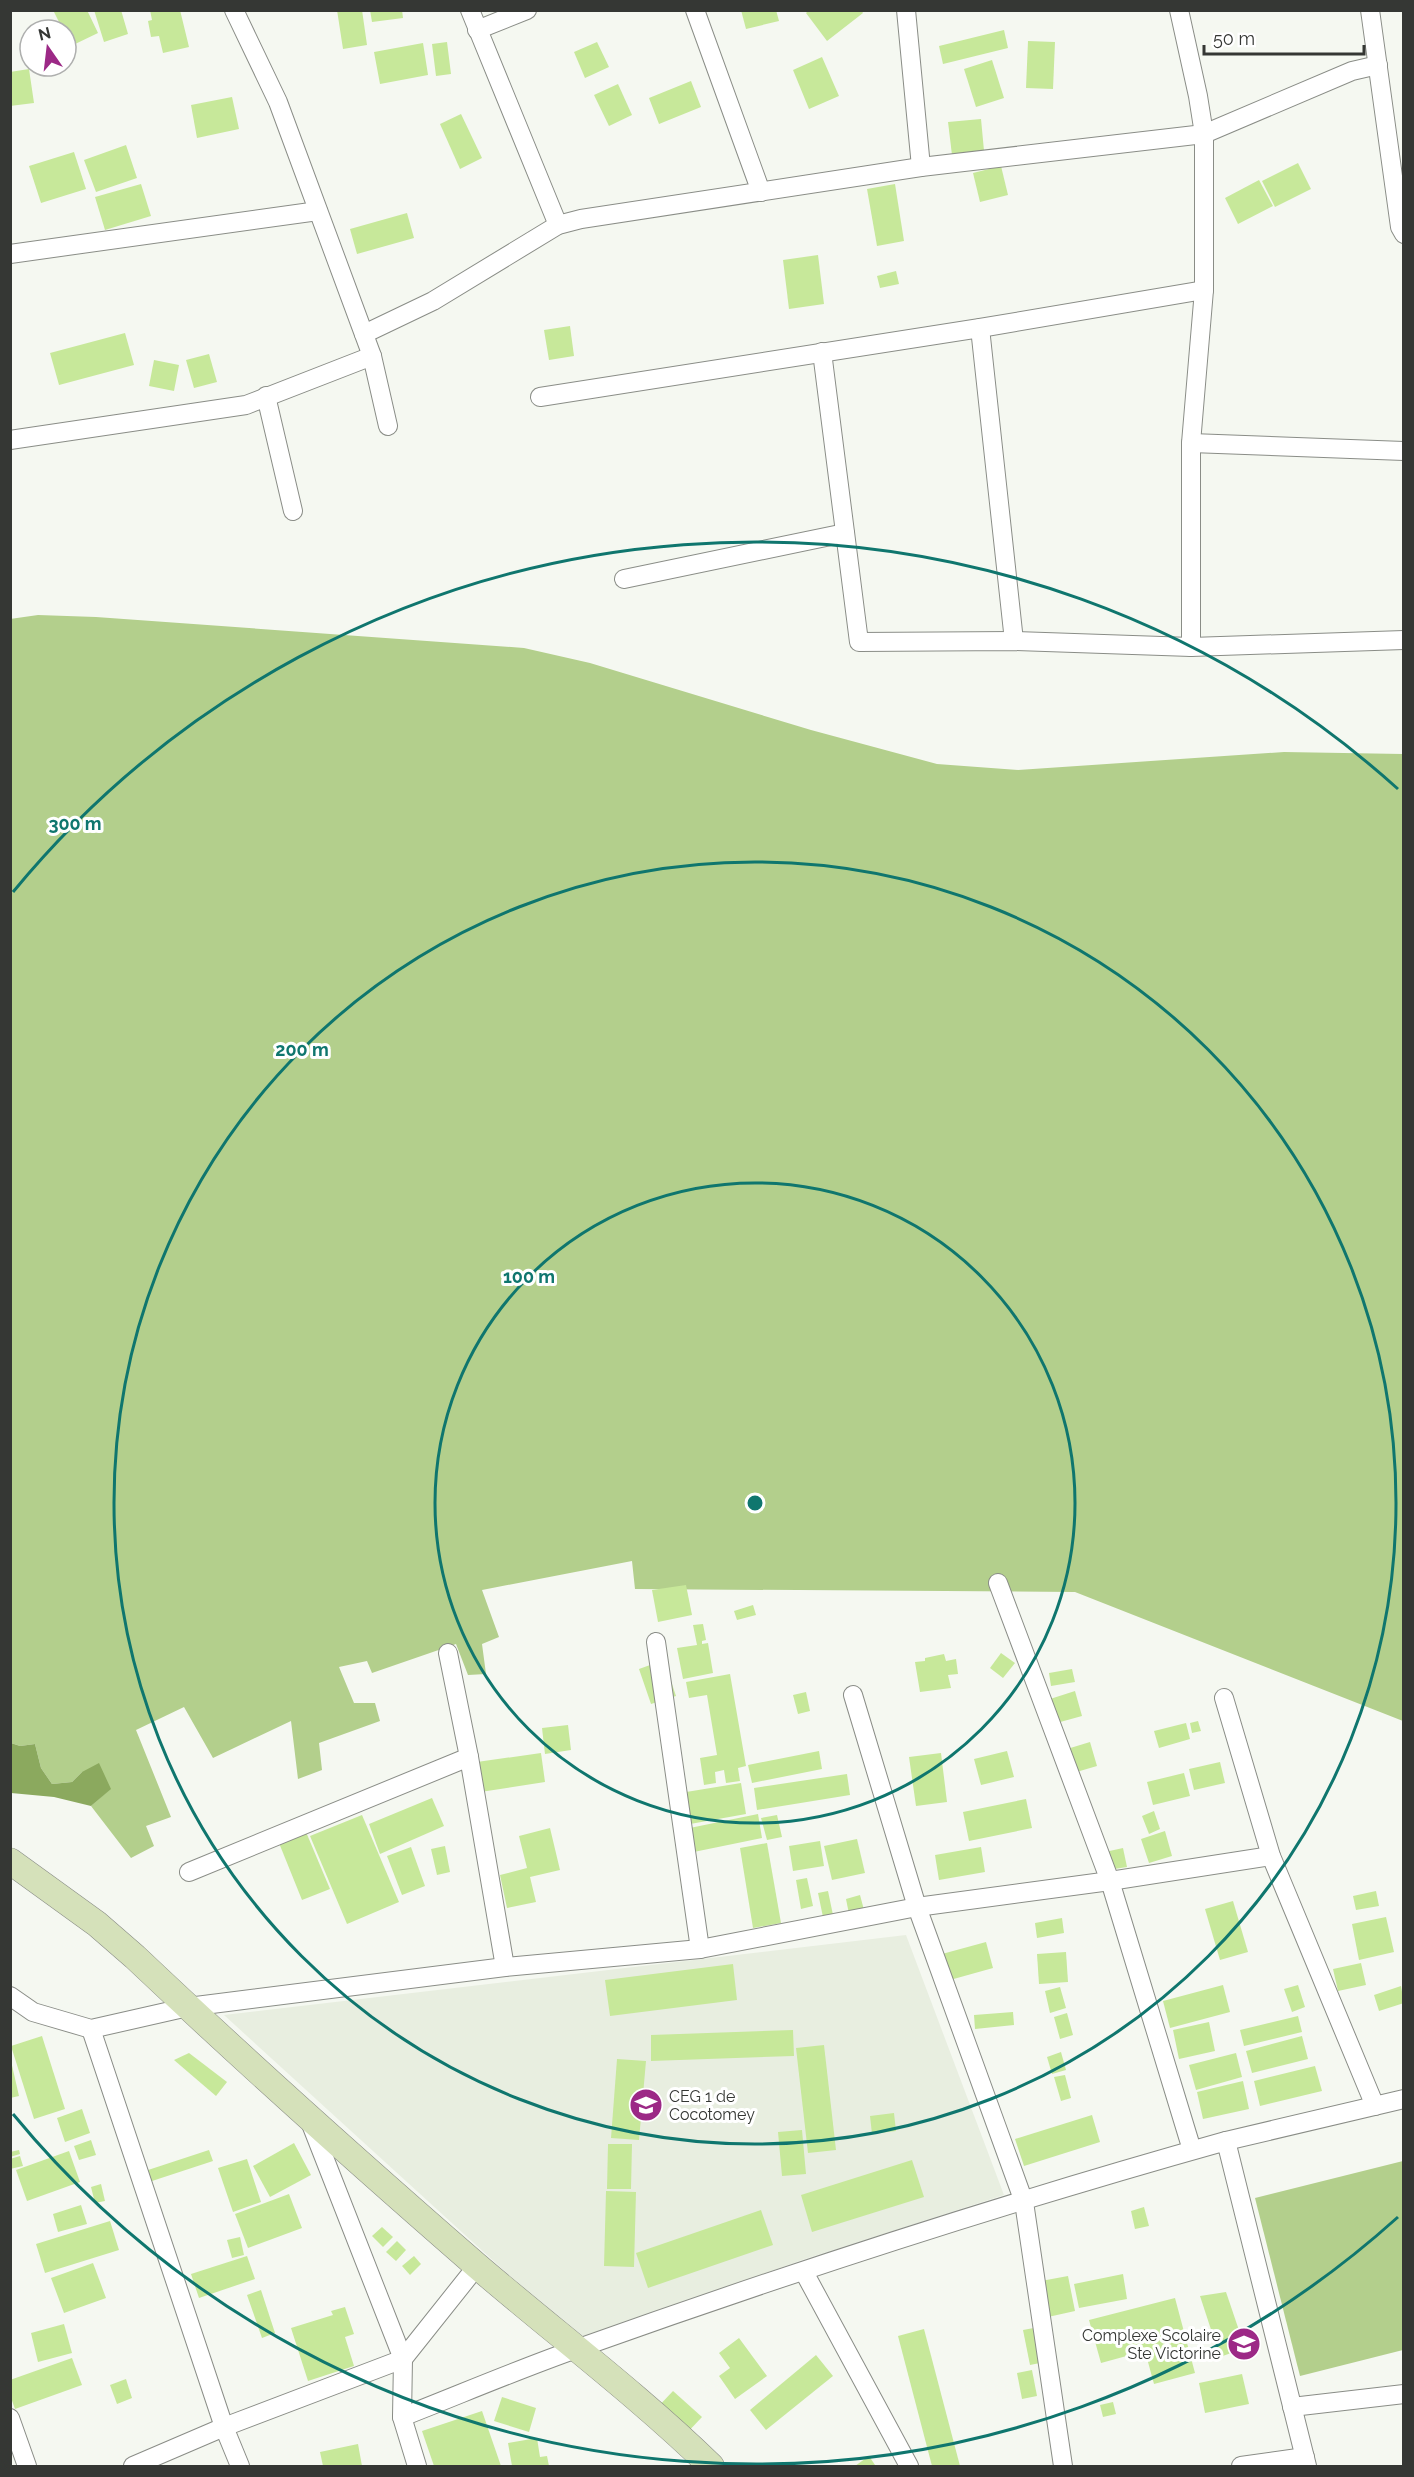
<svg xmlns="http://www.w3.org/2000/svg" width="1414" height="2477" font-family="Raleway,sans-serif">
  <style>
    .built { fill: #e8eee0 }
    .green { fill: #b3cf8c }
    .water { fill: #8ba95e }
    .building { fill: #c7e89a }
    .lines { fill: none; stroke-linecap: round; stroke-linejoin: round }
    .minor-casing { stroke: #8a8d87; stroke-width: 20 }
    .secondary-casing { stroke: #8a8d87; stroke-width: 27 }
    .minor { stroke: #fff; stroke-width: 18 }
    .secondary { stroke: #d5e1ba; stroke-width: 26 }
    .ring { fill: none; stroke: #0f766e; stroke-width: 3 }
    .labels { text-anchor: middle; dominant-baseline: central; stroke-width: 6; stroke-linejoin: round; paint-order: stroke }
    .poi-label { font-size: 16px; fill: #353734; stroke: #fff; text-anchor: start }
    .centre { fill: #0f766e; stroke: #fff; stroke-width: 3 }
    .ring-label { font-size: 18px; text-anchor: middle; font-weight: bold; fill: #0f766e; stroke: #fff; stroke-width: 6; stroke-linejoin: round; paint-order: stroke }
  </style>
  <rect width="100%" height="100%" fill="#f5f8f1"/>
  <path class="built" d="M906,1935L1004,2195L802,2260L580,2340L224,2015Z"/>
  <g class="green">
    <path d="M38,615L96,617L524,648L590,663L811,730L937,764L1018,770L1284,752L1403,754V1721L1075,1592L635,1589L632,1561L482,1590L499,1637L482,1644L486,1674L468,1675L456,1644L372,1673L367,1661L339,1667L354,1703H375L380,1721L319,1743L322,1770L298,1779L291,1721L213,1758L184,1707L136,1730L171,1817L146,1826L154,1846L131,1858L91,1806L110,1789L82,1772L72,1782L52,1784L41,1768L35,1744L20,1746L11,1743L10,619Z"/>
    <path d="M1403,2161V2350L1300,2376L1255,2198Z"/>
  </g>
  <path class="water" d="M11,1743L20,1746L35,1744L41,1768L52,1784L72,1782L82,1772L99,1763L111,1789L91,1806L54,1797L11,1793Z"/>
  <g class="building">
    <path d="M53,10H87L98,33L71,46L66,36V30H63Z"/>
    <path d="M94,10H121L128,34L104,42Z"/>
    <path d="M150,10H180L189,47L163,53L159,36L151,37L148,21L152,20Z"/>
    <path d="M337,10H362L367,45L343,49Z"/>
    <path d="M370,10H402L403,18L372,22Z"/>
    <path d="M741,10H776L779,21L746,29Z"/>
    <path d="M809,10H861L863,13L827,41L806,13Z"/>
    <path d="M1004,30L1008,48L943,64L939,46Z"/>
    <path d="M1028,41L1055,42L1053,89L1026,88Z"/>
    <path d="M447,42L451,74L436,76L432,44Z"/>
    <path d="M597,42L609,67L585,78L574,52Z"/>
    <path d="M423,43L428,75L380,84L374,52Z"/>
    <path d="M822,57L839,96L809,109L793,70Z"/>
    <path d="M992,60L1004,98L976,107L964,69Z"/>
    <path d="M29,69L34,103L10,106V72Z"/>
    <path d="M691,81L701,107L659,124L649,98Z"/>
    <path d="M618,84L632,115L609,126L594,95Z"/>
    <path d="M232,97L239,129L197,138L191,105Z"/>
    <path d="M461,114L482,158L460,169L440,124Z"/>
    <path d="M981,119L984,151L952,155L948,122Z"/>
    <path d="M126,145L137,178L96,192L84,160Z"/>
    <path d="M74,152L86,189L41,203L29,166Z"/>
    <path d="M1298,163L1311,189L1275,207L1262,181Z"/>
    <path d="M1001,166L1008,195L980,202L973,173Z"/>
    <path d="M1259,180L1273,206L1238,224L1225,198Z"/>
    <path d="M141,184L151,216L105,230L95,197Z"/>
    <path d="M895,184L904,241L877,246L867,189Z"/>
    <path d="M407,213L414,238L357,254L350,229Z"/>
    <path d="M818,255L824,304L789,309L783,260Z"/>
    <path d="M896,271L899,284L880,288L877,276Z"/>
    <path d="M570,326L574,356L549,360L544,330Z"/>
    <path d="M125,333L134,365L59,385L50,353Z"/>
    <path d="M209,354L217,382L194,388L186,360Z"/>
    <path d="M154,360L179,365L174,391L149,386Z"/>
    <path d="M686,1585L692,1615L658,1622L652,1590Z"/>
    <path d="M753,1605L756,1615L737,1620L734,1611Z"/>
    <path d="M703,1624L706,1640L702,1641V1644L708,1643L713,1673L683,1679L677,1648L697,1645L693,1625Z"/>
    <path d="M1001,1653L1015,1663L1003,1678L990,1668Z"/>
    <path d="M944,1654L946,1661L956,1659L958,1674L948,1675L951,1688L920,1692L915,1662L925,1661V1658Z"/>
    <path d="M664,1660L676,1696L651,1704L639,1669Z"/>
    <path d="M1072,1669L1075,1682L1051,1686L1049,1673Z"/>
    <path d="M730,1674L746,1766L738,1768L740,1781L726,1783L724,1770L715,1772L716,1783L704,1785L700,1758L717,1755L707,1695L689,1698L686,1682Z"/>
    <path d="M1075,1691L1082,1716L1053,1724L1047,1700Z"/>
    <path d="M806,1692L810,1711L798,1714L793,1695Z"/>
    <path d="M1198,1721L1201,1731L1192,1733L1190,1723Z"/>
    <path d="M1186,1723L1190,1739L1159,1748L1154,1731Z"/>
    <path d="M568,1725L571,1750L545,1754L542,1728Z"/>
    <path d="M1090,1742L1097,1766L1073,1773L1067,1749Z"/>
    <path d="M819,1751L822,1769L752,1783L748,1765Z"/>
    <path d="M1007,1751L1014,1777L981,1785L974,1759Z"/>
    <path d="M541,1753L545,1782L474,1793L470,1763Z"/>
    <path d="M941,1753L947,1802L916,1806L909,1757Z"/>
    <path d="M1220,1762L1225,1783L1194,1790L1189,1769Z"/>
    <path d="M1184,1773L1190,1796L1153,1805L1147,1782Z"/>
    <path d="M847,1774L850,1795L757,1810L754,1788Z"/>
    <path d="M741,1783L746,1814L679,1826L674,1794Z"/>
    <path d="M432,1798L444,1826L380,1854L369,1824Z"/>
    <path d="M1026,1799L1032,1828L969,1841L963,1812Z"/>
    <path d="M1154,1811L1160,1829L1149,1834L1142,1816Z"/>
    <path d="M758,1814L762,1838L684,1854L680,1830Z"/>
    <path d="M362,1815L399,1902L347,1924L310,1836Z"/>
    <path d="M777,1815L782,1837L767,1840L761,1818Z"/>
    <path d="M550,1828L560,1870L530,1877L536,1902L507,1908L500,1875L527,1868L519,1836Z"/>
    <path d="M1165,1831L1172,1856L1149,1863L1141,1839Z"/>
    <path d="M306,1832L330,1889L302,1900L279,1843Z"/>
    <path d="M857,1839L865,1873L832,1880L824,1846Z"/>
    <path d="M820,1841L824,1866L793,1871L789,1846Z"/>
    <path d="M767,1843L781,1923L753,1928L740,1848Z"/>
    <path d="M445,1846L450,1872L437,1875L431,1849Z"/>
    <path d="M411,1847L425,1886L402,1895L387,1856Z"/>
    <path d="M981,1847L985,1872L939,1880L935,1855Z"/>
    <path d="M1123,1848L1127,1867L1108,1870L1105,1852Z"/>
    <path d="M807,1878L813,1906L801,1909L796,1880Z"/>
    <path d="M828,1891L833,1915L823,1917L818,1893Z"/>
    <path d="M1376,1891L1379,1906L1356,1910L1353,1896Z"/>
    <path d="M860,1895L864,1910L849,1914L846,1899Z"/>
    <path d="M1233,1901L1248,1952L1220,1960L1205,1909Z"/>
    <path d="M1386,1917L1394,1952L1359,1960L1352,1924Z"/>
    <path d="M1062,1918L1064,1933L1037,1938L1035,1923Z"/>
    <path d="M986,1942L993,1968L950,1980L942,1954Z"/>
    <path d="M1066,1952L1068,1982L1039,1984L1037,1954Z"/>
    <path d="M1361,1963L1366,1985L1338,1991L1333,1969Z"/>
    <path d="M733,1964L737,2000L610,2016L605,1980Z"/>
    <path d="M1223,1985L1230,2012L1170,2028L1163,2001Z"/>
    <path d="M1298,1985L1305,2007L1292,2012L1284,1989Z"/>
    <path d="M1401,1986L1404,2003L1379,2011L1374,1995Z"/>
    <path d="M1060,1987L1066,2008L1050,2013L1045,1991Z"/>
    <path d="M1013,2012L1014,2025L975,2029L974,2015Z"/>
    <path d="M1067,2013L1073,2035L1060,2039L1054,2017Z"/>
    <path d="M1298,2016L1302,2032L1244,2046L1240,2030Z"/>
    <path d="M1209,2022L1215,2051L1179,2059L1173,2030Z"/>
    <path d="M793,2030L794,2056L651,2061V2035Z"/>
    <path d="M42,2036L65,2109L34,2119L11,2046Z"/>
    <path d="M1302,2036L1308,2059L1252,2073L1246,2051Z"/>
    <path d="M824,2045L836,2150L808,2153L796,2048Z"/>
    <path d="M1061,2052L1066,2070L1052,2074L1047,2057Z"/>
    <path d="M189,2053L227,2082L216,2096L174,2060Z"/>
    <path d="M1236,2053L1242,2077L1196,2090L1189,2065Z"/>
    <path d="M617,2059L646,2061L639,2140L611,2138Z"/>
    <path d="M11,2061L19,2096L10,2098V2062Z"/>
    <path d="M1315,2066L1322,2091L1260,2106L1254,2081Z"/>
    <path d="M1065,2075L1071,2098L1061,2101L1054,2077Z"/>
    <path d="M1243,2081L1249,2109L1203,2119L1197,2092Z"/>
    <path d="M82,2109L90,2133L65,2142L57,2118Z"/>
    <path d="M894,2113L896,2131L872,2134L870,2116Z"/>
    <path d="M1092,2115L1100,2142L1024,2166L1015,2139Z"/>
    <path d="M802,2130L806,2174L782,2176L778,2132Z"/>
    <path d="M91,2140L96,2155L79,2160L74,2146Z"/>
    <path d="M294,2143L311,2175L270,2197L253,2166Z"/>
    <path d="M608,2144H632L631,2189H607Z"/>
    <path d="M19,2150L20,2154L10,2157V2152Z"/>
    <path d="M209,2150L213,2161L149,2182L145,2171Z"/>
    <path d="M69,2151L80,2182L27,2201L16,2170Z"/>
    <path d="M20,2156L23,2166L10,2169V2159Z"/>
    <path d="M247,2159L261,2202L233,2212L218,2168Z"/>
    <path d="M912,2160L924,2197L812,2232L801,2195Z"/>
    <path d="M101,2184L105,2201L95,2203L91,2187Z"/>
    <path d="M606,2191L636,2192L634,2267L604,2266Z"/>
    <path d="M289,2194L302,2228L248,2248L235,2214Z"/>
    <path d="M81,2205L87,2224L58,2232L53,2214Z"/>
    <path d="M1144,2207L1149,2226L1135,2229L1131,2211Z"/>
    <path d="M761,2210L773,2245L648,2288L636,2253Z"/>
    <path d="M110,2221L119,2250L45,2273L36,2244Z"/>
    <path d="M382,2227L393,2237L383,2247L372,2236Z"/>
    <path d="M240,2237L244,2255L232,2258L227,2240Z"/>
    <path d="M397,2241L406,2250L396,2261L386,2252Z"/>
    <path d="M247,2256L255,2279L199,2298L191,2274Z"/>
    <path d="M414,2256L421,2264L410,2275L402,2266Z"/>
    <path d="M93,2263L106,2298L64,2313L51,2278Z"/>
    <path d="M1123,2274L1127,2299L1079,2308L1074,2284Z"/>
    <path d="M1068,2276L1075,2311L1048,2317L1041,2281Z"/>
    <path d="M261,2290L275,2333L262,2338L247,2295Z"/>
    <path d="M1226,2292L1245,2348L1220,2357L1200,2296Z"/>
    <path d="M1175,2298L1195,2373L1154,2384L1145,2351L1101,2363L1089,2320Z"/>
    <path d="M345,2307L354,2334L345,2337L354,2366L308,2381L291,2328L333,2315L331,2311Z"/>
    <path d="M64,2324L72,2353L38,2362L31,2333Z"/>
    <path d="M1039,2327L1045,2362L1030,2365L1023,2330Z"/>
    <path d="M924,2329L960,2466H932L898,2336Z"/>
    <path d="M739,2338L767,2376L735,2399L719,2376L730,2368L719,2353Z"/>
    <path d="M816,2355L833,2376L766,2430L750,2410Z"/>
    <path d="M72,2358L82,2385L15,2409L10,2395V2380Z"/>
    <path d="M1032,2370L1037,2396L1022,2399L1017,2373Z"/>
    <path d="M1242,2374L1249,2404L1205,2413L1199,2383Z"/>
    <path d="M126,2379L132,2398L117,2404L110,2385Z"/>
    <path d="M673,2391L702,2417L684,2436L655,2410Z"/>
    <path d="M502,2397L536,2408L529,2432L494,2421Z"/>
    <path d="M1113,2402L1116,2414L1103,2417L1100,2405Z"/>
    <path d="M482,2411L501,2466H434L422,2431Z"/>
    <path d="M537,2438L540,2457L547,2456L549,2466H512L508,2443Z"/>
    <path d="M358,2444L362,2466H323L320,2452Z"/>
    <path d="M869,2456L875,2465L855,2466Z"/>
  </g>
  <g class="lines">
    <g class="minor-casing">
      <g id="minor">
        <path d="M234,10L278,102L372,356L388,426"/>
        <path d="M470,10L558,225"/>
        <path d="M695,10L761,192"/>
        <path d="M906,10L921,167"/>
        <path d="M1179,10L1198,96L1204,134V290L1191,443V647"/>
        <path d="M1370,10L1400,227L1404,234"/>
        <path d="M477,30L527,10"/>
        <path d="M10,254L318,211"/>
        <path d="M980,328L1014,641"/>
        <path d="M364,334L433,301L558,225L581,219L921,167L1204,134L1352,71L1378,65"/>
        <path d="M822,352L859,642L1014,641L1191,647L1404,640"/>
        <path d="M266,396L293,511"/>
        <path d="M540,397L980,328L1204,290"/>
        <path d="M10,440L246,405L372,356"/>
        <path d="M1191,443L1404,451"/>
        <path d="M624,579L845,533"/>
        <path d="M998,1583L1110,1881L1192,2150"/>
        <path d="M656,1642L700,1949"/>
        <path d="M448,1653L469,1757L505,1967"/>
        <path d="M853,1695L917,1907L1024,2202L1063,2466"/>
        <path d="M1224,1698L1271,1856L1375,2106"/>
        <path d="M189,1872L469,1757"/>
        <path d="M10,1996L33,2012L91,2029L188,2007L505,1967L700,1949L917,1907L1110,1881L1271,1856"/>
        <path d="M91,2029L224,2427L240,2466"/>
        <path d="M309,2119L403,2359L402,2417L417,2466"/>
        <path d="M1226,2141L1404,2099"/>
        <path d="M804,2272L909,2466"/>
        <path d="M1292,2407L1404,2394"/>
        <path d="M402,2417C461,2394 519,2369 579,2348C792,2272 1008,2202 1226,2141L1307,2466"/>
        <path d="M10,2418L27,2466"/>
        <path d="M133,2466L224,2427L403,2359L477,2266"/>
        <path d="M1241,2466L1305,2457"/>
      </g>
    </g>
    <g class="secondary-casing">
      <path id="secondary" d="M10,1861L97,1924L135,1957C246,2062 361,2165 476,2265C554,2332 637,2394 711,2466"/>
    </g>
    <use href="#minor" class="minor"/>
    <use href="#secondary" class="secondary"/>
  </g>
  <g class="ring">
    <circle cx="755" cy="1503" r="320"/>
    <circle cx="755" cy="1503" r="641"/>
    <path d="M1398 2217A961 961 0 0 1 13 2114M13 892A961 961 0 0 1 1398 789"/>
  </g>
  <defs>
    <g id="school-disc" transform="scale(1.725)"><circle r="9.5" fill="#9c2986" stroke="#fff"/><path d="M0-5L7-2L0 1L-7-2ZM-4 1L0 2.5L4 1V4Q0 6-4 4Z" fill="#fff"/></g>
  </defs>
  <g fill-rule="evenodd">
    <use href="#school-disc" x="646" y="2105"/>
    <use href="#school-disc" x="1244" y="2344"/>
  </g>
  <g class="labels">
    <g class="poi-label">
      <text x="669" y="2096">CEG 1 de<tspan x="669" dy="18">Cocotomey</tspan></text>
      <text x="1221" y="2335" text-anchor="end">Complexe Scolaire<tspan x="1221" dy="18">Ste Victorine</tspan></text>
    </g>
  </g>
  <circle cx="755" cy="1503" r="9" class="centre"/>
  <g class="ring-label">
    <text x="75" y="830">300 m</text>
    <text x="302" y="1056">200 m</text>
    <text x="529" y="1283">100 m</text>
  </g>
  <rect width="1414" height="2477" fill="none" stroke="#353734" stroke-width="24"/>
  <g transform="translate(48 48) rotate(346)"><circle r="28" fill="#ffffff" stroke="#aeafae" stroke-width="1.5"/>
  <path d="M0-4.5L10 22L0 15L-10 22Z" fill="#9c2986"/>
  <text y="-9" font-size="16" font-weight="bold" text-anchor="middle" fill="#353734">N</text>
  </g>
  <path d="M1204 45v9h160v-9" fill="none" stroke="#353734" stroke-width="3"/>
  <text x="1213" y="45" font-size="18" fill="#353734" stroke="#ffffff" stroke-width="4.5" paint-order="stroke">50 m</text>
</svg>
